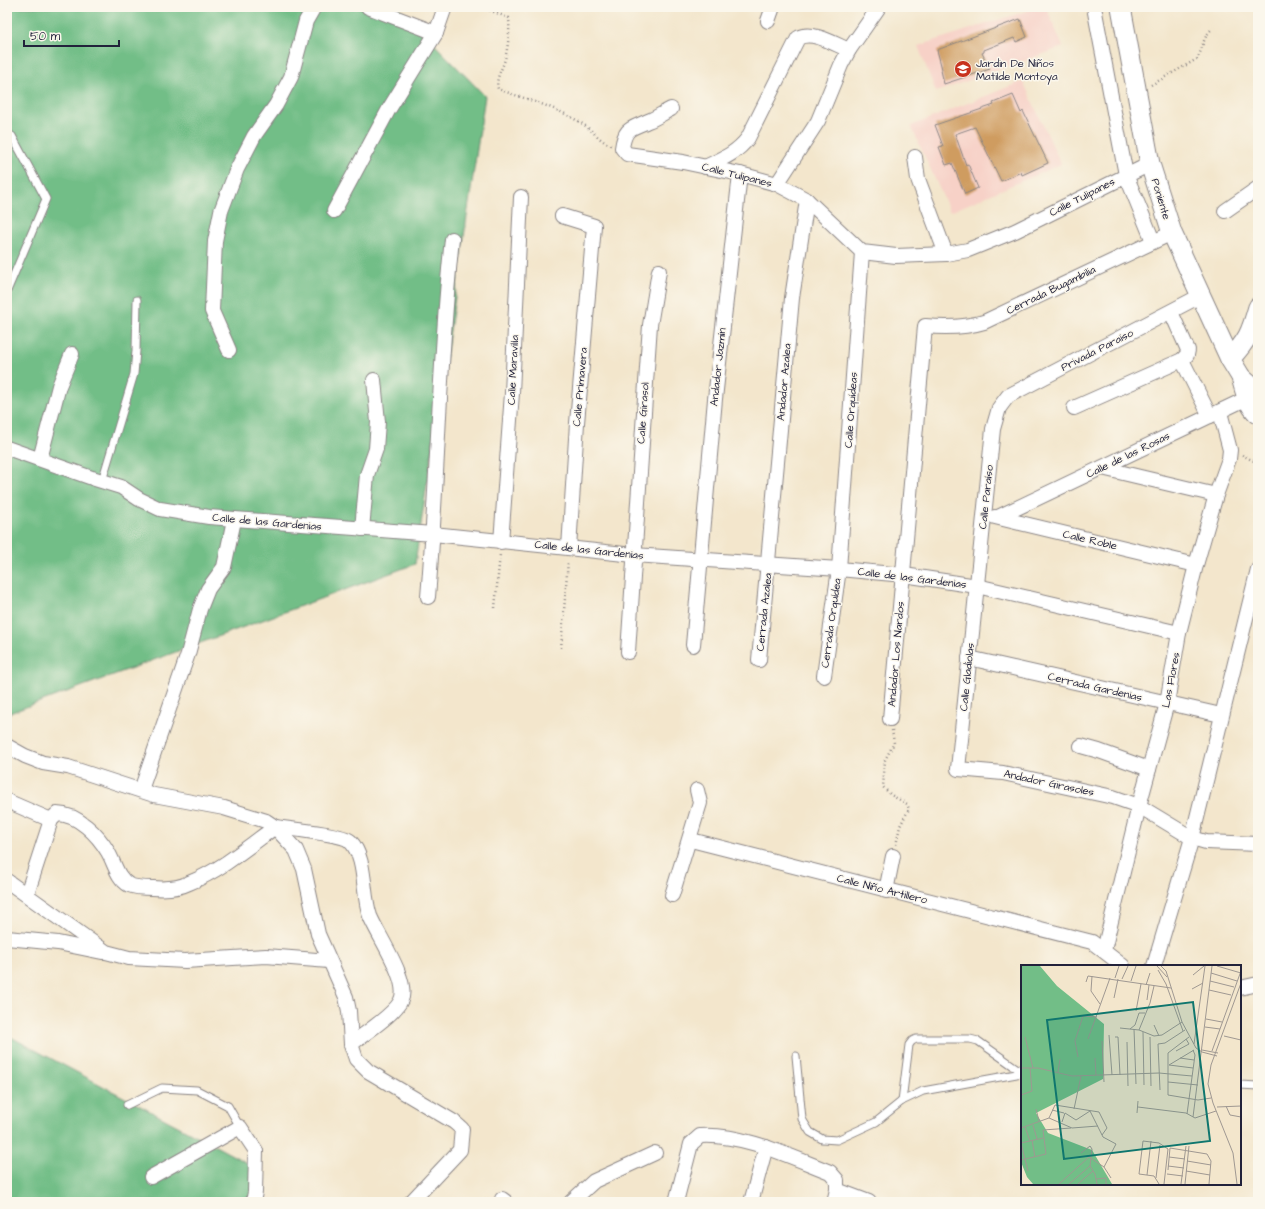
<svg xmlns="http://www.w3.org/2000/svg" width="1265" height="1209" font-family="'Architects Daughter',sans-serif">
  <style>
    .built { fill: #f7d1c7 }
    .forest { fill: #72be87; stroke: #4a7061 }
    .building { fill: #cf9c60 }
    .lines { fill: none; stroke-linecap: round; stroke-linejoin: round }
    .lane-casing { stroke: #8a8484; stroke-width: 9 }
    .street-casing { stroke: #8a8484; stroke-width: 16 }
    .secondary-casing { stroke: #8a8484; stroke-width: 21 }
    .path { stroke: #8a8484; stroke-width: 2.5; stroke-dasharray: 1 3; stroke-linecap: butt }
    .lane { stroke: #fff; stroke-width: 7 }
    .street { stroke: #fff; stroke-width: 14 }
    .secondary { stroke: #fff; stroke-width: 19 }
    .labels { text-anchor: middle; dominant-baseline: central; stroke-width: 3; stroke-linejoin: round; paint-order: stroke }
    .poi-label { font-size: 11px; fill: #22223b; stroke: #fbf7ec; text-anchor: start }
    .street-label { font-size: 11px; fill: #22223b; stroke: #fbf7ec }
    .inset-road { fill: none; stroke: #9f9892; stroke-width: 1 }
    .view { fill: #0f766e; fill-opacity: 0.15; stroke: #0f766e; stroke-width: 2 }
    .inset-edge { fill: none; stroke: #22223b; stroke-width: 2 }
  </style>
  <rect width="100%" height="100%" fill="#fbf7ec"/>
  <filter id="ink" filterUnits="userSpaceOnUse"><feTurbulence type="fractalNoise" baseFrequency=".025" numOctaves="2"/><feDisplacementMap in="SourceGraphic" scale="8" xChannelSelector="R" yChannelSelector="G"/><feConvolveMatrix kernelMatrix="1 2 1 2 8 2 1 2 1" color-interpolation-filters="sRGB"/></filter>
  <filter id="wash" filterUnits="userSpaceOnUse"><feTurbulence type="fractalNoise" baseFrequency=".012" numOctaves="4" result="noise"/><feDisplacementMap in="SourceGraphic" scale="16" xChannelSelector="R" yChannelSelector="G"/><feGaussianBlur stdDeviation="0.9" result="paint"/><feColorMatrix in="noise" values="0 0 0 0 0 0 0 0 0 0 0 0 0 0 0 0 0 1.4 0 .05"/><feComposite in="paint" operator="in"/></filter>
  <g filter="url(#wash)">
    <rect width="100%" height="100%" fill="#f3e6cc"/>
    <g class="built">
      <path d="M1039,7H1046L1063,47L936,92L918,46Z"/>
      <path d="M1023,81L1061,164L950,212L911,126Z"/>
    </g>
    <g class="forest">
      <path d="M7,7H398L485,96L415,564L7,714Z"/>
      <path d="M7,1035L251,1165L266,1202H7Z"/>
    </g>
    <g id="blocks">
      <g class="building">
        <path d="M1020,19L1027,37L1016,42L1014,38L984,50V52L982,53L990,69L944,84L941,70L942,69L937,50Z"/>
        <path d="M1013,95L1021,113L1023,111L1048,163L1022,175L1021,172L1001,181L975,127L955,134L966,165L968,164L978,188L965,194L952,163L946,165L939,147L943,146L935,125L994,105L993,103Z"/>
      </g>
    </g>
  </g>
  <g filter="url(#ink)">
    <use href="#blocks" fill-opacity="0" stroke="#8a8484" stroke-width="1"/>
    <g class="lines">
      <g class="lane-casing">
        <g id="lane">
          <path d="M7,133L12,136L46,199L7,291"/>
          <path d="M102,481L134,374L136,351L137,300"/>
          <path d="M796,1056L802,1119L810,1132L822,1139L837,1140L876,1122L902,1101L923,1091L1022,1073"/>
          <path d="M1240,1085L1258,1086"/>
          <path d="M902,1101L909,1045L912,1041L916,1039H970L978,1041L1022,1072"/>
          <path d="M127,1105L162,1088L197,1090L228,1106L240,1127"/>
        </g>
      </g>
      <g class="street-casing">
        <g id="street">
          <path d="M368,7L436,33"/>
          <path d="M1094,7L1126,175L1153,241"/>
          <path d="M768,21L773,7"/>
          <path d="M671,109C663,113 656,118 648,121C631,129 625,127 622,148L627,154L683,162L740,174L777,184L807,200L862,252L896,256L946,254L968,250L1015,231L1150,164"/>
          <path d="M915,157L918,179L946,254"/>
          <path d="M705,167C722,159 737,153 748,138L798,38C813,30 834,44 849,50"/>
          <path d="M777,184L818,121L841,65L849,50L879,7"/>
          <path d="M334,211L389,109L436,33L445,7"/>
          <path d="M1225,211L1258,188"/>
          <path d="M562,216L594,226L577,423L569,548"/>
          <path d="M1200,296L1008,396L999,408L993,429L958,769L1003,773L1113,797L1139,806L1192,838L1206,842L1258,844"/>
          <path d="M229,350L212,311L215,241L221,211L237,169L254,136L276,105L291,77L306,21L314,7"/>
          <path d="M1182,360L1210,416"/>
          <path d="M1074,408L1182,360L1187,355L1188,350L1171,312"/>
          <path d="M7,448L92,478L121,487L139,499L160,509L209,517L433,534L634,555L839,569L904,575L977,586L1179,633"/>
          <path d="M40,459L59,386L72,354"/>
          <path d="M1102,468L1216,495"/>
          <path d="M995,517L1196,565"/>
          <path d="M998,517L1256,394"/>
          <path d="M362,529L367,475L376,449L378,422L374,380"/>
          <path d="M501,542L512,393L521,197"/>
          <path d="M428,597C438,478 439,358 452,239"/>
          <path d="M693,645L715,399L740,174"/>
          <path d="M628,652L647,368L650,325L659,271"/>
          <path d="M969,658L1221,715"/>
          <path d="M759,660L792,298L807,200"/>
          <path d="M824,676L839,569L862,252"/>
          <path d="M890,719L925,326C946,328 964,328 984,322L1172,233"/>
          <path d="M7,746L25,756L43,763L68,767L154,795L224,808L266,821L275,827L296,850L304,869L318,934L346,997L349,1011L351,1044L356,1059L368,1071L454,1122L462,1129L460,1150L411,1202"/>
          <path d="M1081,746L1099,751L1149,769"/>
          <path d="M141,790L188,654L200,609L208,589L224,567L234,520"/>
          <path d="M7,801L51,820"/>
          <path d="M691,840L1092,942L1123,966"/>
          <path d="M7,881L106,952L129,958L185,961L266,956L329,961"/>
          <path d="M886,891L893,856"/>
          <path d="M27,894L51,820L57,814C78,814 98,835 108,852C115,864 117,878 129,885C136,888 146,888 153,888C165,889 179,888 189,883C221,870 248,847 275,827C289,829 342,834 350,841C367,858 362,894 370,916C378,936 410,981 401,1000C396,1013 363,1035 351,1044"/>
          <path d="M672,895L700,803L697,790"/>
          <path d="M7,938L58,943L102,952"/>
          <path d="M1104,950L1139,806L1167,703L1179,633L1196,565L1216,495L1229,459L1230,450L1220,412"/>
          <path d="M1154,966L1192,838L1258,569"/>
          <path d="M1240,988L1258,984"/>
          <path d="M151,1177L240,1127L256,1151L255,1192L253,1202"/>
          <path d="M502,1199L506,1202"/>
          <path d="M571,1202L594,1181L655,1153"/>
          <path d="M676,1202L691,1144L700,1136C742,1133 791,1157 830,1172L837,1180V1190L869,1202"/>
          <path d="M751,1202L766,1147"/>
          <path d="M834,1202L837,1190"/>
        </g>
      </g>
      <g class="secondary-casing">
        <g id="secondary">
          <path d="M1121,7L1150,164L1172,233L1230,359L1241,377L1258,392"/>
          <path d="M1230,359C1248,340 1251,332 1258,307"/>
          <path d="M1241,377C1245,391 1247,404 1258,414"/>
        </g>
      </g>
      <g class="path">
        <path d="M474,7L489,10L509,18C510,32 508,46 505,59C502,71 495,77 498,89C525,99 557,107 581,123C592,129 599,141 611,145"/>
        <path d="M1151,85L1197,59C1203,49 1202,38 1212,29"/>
        <path d="M1242,455L1258,463"/>
        <path d="M495,608L500,554"/>
        <path d="M561,648L568,561"/>
        <path d="M892,730L894,743L885,760L883,787L891,795L907,804L909,809L900,826L896,845"/>
      </g>
      <use href="#lane" class="lane"/>
      <use href="#street" class="street"/>
      <use href="#secondary" class="secondary"/>
    </g>
  </g>
  <defs>
    <g id="school-disc" transform="scale(0.9)"><circle r="9.5" fill="#c8321e" stroke="#fbf7ec"/><path d="M0-5L7-2L0 1L-7-2ZM-4 1L0 2.5L4 1V4Q0 6-4 4Z" fill="#fff"/></g>
  </defs>
  <g fill-rule="evenodd">
    <use href="#school-disc" x="963" y="69"/>
  </g>
  <g class="labels">
    <g class="poi-label">
      <text x="976" y="63">Jardin De Niños<tspan x="976" dy="13">Matilde Montoya</tspan></text>
    </g>
    <g class="street-label">
      <text transform="translate(737 175) rotate(14)">Calle Tulipanes</text>
      <text transform="translate(1082 197) rotate(-27)">Calle Tulipanes</text>
      <text transform="translate(1161 199) rotate(73)">Poniente</text>
      <text transform="translate(1051 290) rotate(-26)">Cerrada Bugambilia</text>
      <text transform="translate(1097 350) rotate(-27)">Privada Paraíso</text>
      <text transform="translate(718 367) rotate(-84)">Andador Jazmín</text>
      <text transform="translate(513 370) rotate(-87)">Calle Maravilla</text>
      <text transform="translate(784 382) rotate(-85)">Andador Azalea</text>
      <text transform="translate(580 387) rotate(-85)">Calle Primavera</text>
      <text transform="translate(851 410) rotate(-86)">Calle Orquídeas</text>
      <text transform="translate(643 413) rotate(-86)">Calle Girasol</text>
      <text transform="translate(1128 455) rotate(-26)">Calle de las Rosas</text>
      <text transform="translate(986 497) rotate(-84)">Calle Paraíso</text>
      <text transform="translate(267 522) rotate(5)">Calle de las Gardenias</text>
      <text transform="translate(1090 540) rotate(13)">Calle Roble</text>
      <text transform="translate(589 550) rotate(6)">Calle de las Gardenias</text>
      <text transform="translate(912 578) rotate(7)">Calle de las Gardenias</text>
      <text transform="translate(764 612) rotate(-84)">Cerrada Azalea</text>
      <text transform="translate(831 623) rotate(-82)">Cerrada Orquídea</text>
      <text transform="translate(896 654) rotate(-85)">Andador Los Nardos</text>
      <text transform="translate(967 677) rotate(-84)">Calle Gladiolas</text>
      <text transform="translate(1171 680) rotate(-79)">Las Flores</text>
      <text transform="translate(1095 687) rotate(13)">Cerrada Gardenias</text>
      <text transform="translate(1049 783) rotate(12)">Andador Girasoles</text>
      <text transform="translate(882 889) rotate(14)">Calle Niño Artillero</text>
    </g>
  </g>
  <g transform="translate(1021 965)">
    <rect width="220" height="220" fill="#f3e6cc"/>
    <path d="M0,1H19L36,21L83,59L82,114L15,148L27,168L71,185L91,219H12L6,212L0,197Z" fill="#72be87"/>
    <path class="inset-road" d="M136,1L146,12M140,1L145,6L161,57L175,83L181,87L196,91M196,1L220,8M137,5L145,19L162,66M190,8L216,16M172,10L183,1M71,11L70,26L79,39M94,13L98,1M101,14L107,1M110,16L115,1M189,16L213,22M65,17L67,11L150,23M125,20L129,8M171,24L182,18M188,25L210,30M93,33L97,14M126,35L128,20M115,46L120,19M185,54L201,57M133,60L138,71M184,62L199,64M99,63L118,65L133,71L141,70L161,57M109,64L114,60L118,48H124M113,64L115,119M118,65L129,38L133,21M122,67L123,120M88,70L91,110M203,71L220,75M4,72L12,103M94,72H97L99,110M129,72L130,121M168,72L147,88V130L177,135L190,133M67,74L89,13M81,76L83,117M106,77L107,121M173,79L184,1M181,85L197,88M155,86L168,79L165,74M191,86L220,6M57,92L54,76L62,51L76,52M74,93L75,110M159,93L173,95M148,100L173,85M148,100L172,103M0,103H17L51,111L138,108L171,111M37,107L39,94M147,117L177,120M139,125L137,79L144,78L164,65M0,130L11,126L9,103M205,141L209,150L220,152M117,142L165,148L174,153L195,146M196,142L220,141M15,144L18,156M53,144L60,111M31,145L43,148M69,146L82,172L95,179L83,202M116,148L117,136M166,149L174,90L172,85M172,152L191,1M28,153L34,140L78,147L86,163L81,170M41,157L44,148L55,155L69,146M12,160L16,174M4,162L9,176M0,163L28,153L51,163L77,161M11,175L14,192M0,178L7,206M0,178L22,173M60,188L69,181L71,184L69,201M148,192L164,194M0,195L25,189L22,165L50,163M166,196L190,200M69,201L74,209L76,219M147,201L163,203M147,205L149,183L186,189L190,196L188,219M165,206L189,210M146,209L162,211M126,210L130,176M135,213L139,180M75,214L85,213V219M38,219L68,192L83,202L90,213M48,219L69,201M57,219L72,206M138,219L133,211L118,209L122,176L138,178L147,184L143,219M160,219L165,181M164,219L168,181M216,219L212,188L192,138L187,119L190,100L220,18"/>
    <path class="view" d="M172,37L189,176L43,194L26,55Z"/>
    <rect width="220" height="220" class="inset-edge"/>
  </g>
  <rect width="1265" height="1209" fill="none" stroke="#fbf7ec" stroke-width="24"/>
  <path d="M24 40v6h95v-6" fill="none" stroke="#22223b" stroke-width="2"/>
  <text x="30" y="40" font-size="12" fill="#22223b" stroke="#fbf7ec" stroke-width="3" paint-order="stroke">50 m</text>
</svg>
